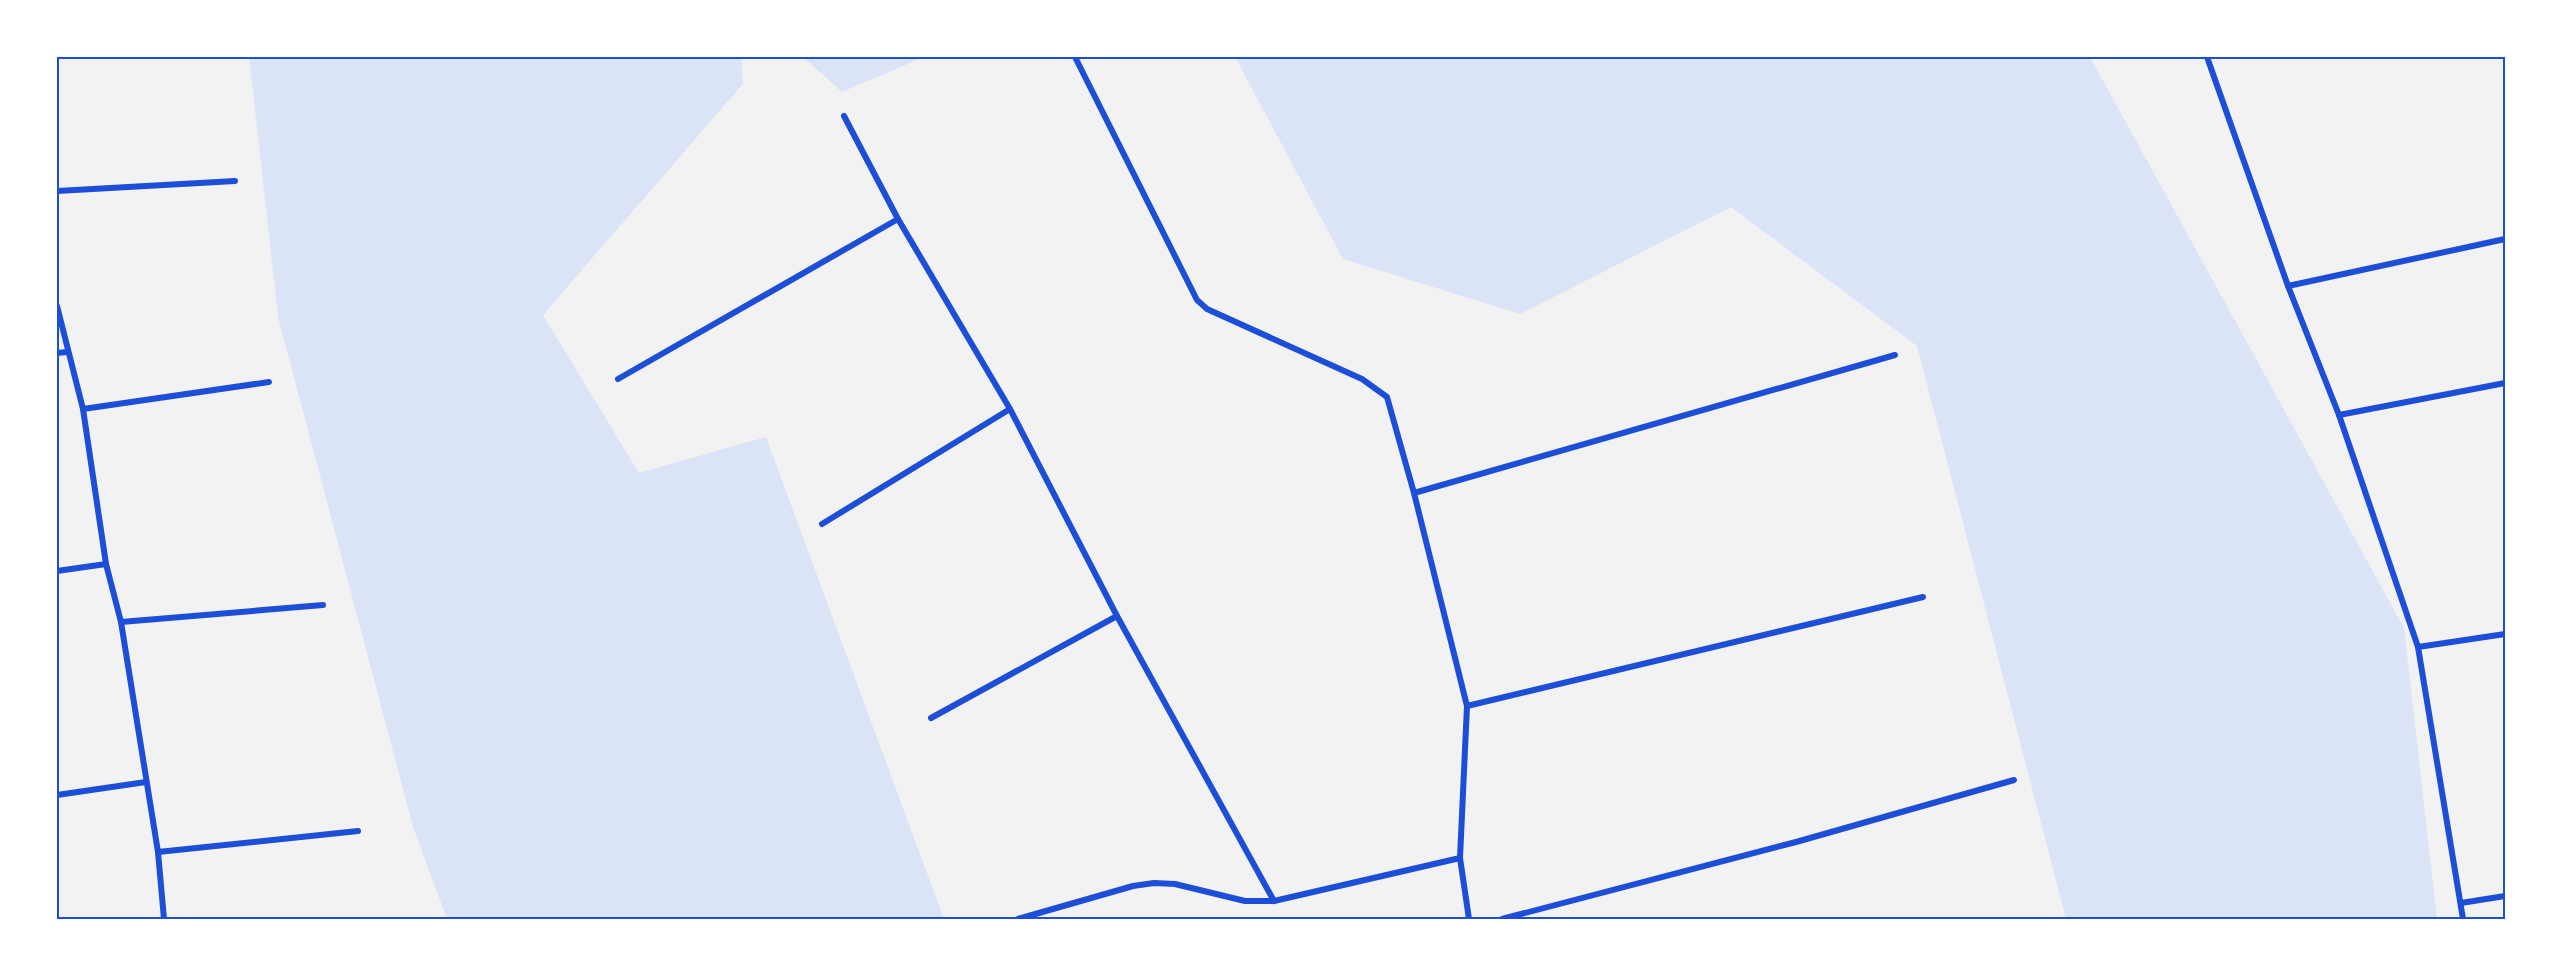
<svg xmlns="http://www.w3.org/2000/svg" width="2562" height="976" font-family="'Alegreya Sans',sans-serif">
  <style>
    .green { fill: #dbe4f7 }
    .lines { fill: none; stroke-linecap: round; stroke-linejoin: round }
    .minor { stroke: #1d4ed8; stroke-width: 6 }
    .neatline { fill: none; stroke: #1d4ed8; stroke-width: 2 }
  </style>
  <rect width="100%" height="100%" fill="#f2f2f2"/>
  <g class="green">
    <path d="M249,57H741L743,84L543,315L639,473L766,437L944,919H447L413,827L278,317Z"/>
    <path d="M803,57H924L842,92Z"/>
    <path d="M1235,57H2090L2404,628L2437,919H2066L1917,346L1731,207L1520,314L1343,259Z"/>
  </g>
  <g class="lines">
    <g class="minor">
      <path d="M1075,57L1197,300L1207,309L1362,379L1387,397L1414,493L1467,706L1460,858L1469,919"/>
      <path d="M2207,57L2288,286L2339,415L2418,647L2463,919"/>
      <path d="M844,116L898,219L1010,409L1117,616L1274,901"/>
      <path d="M57,191L235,181"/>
      <path d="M2288,286L2505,239"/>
      <path d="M57,306L83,409L106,564L121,622L158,852L164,919"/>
      <path d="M57,353L67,352"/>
      <path d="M618,379L898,219"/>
      <path d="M83,409L269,382"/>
      <path d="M2339,415L2505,383"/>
      <path d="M1414,493L1895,355"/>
      <path d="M822,524L1010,409"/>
      <path d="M57,571L106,564"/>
      <path d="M121,622L323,605"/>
      <path d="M2418,647L2505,634"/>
      <path d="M1467,706L1923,597"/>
      <path d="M931,718L1117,616"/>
      <path d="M57,795L146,782"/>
      <path d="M158,852L358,831"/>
      <path d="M2461,903L2505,896"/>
      <path d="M1018,919L1133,886L1154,883L1175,884L1245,901H1274L1460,858"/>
      <path d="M1502,919L1796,842L2014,780"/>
    </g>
  </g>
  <rect width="2562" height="976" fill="none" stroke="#ffffff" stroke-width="117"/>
  <rect x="58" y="58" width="2446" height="860" class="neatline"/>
</svg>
